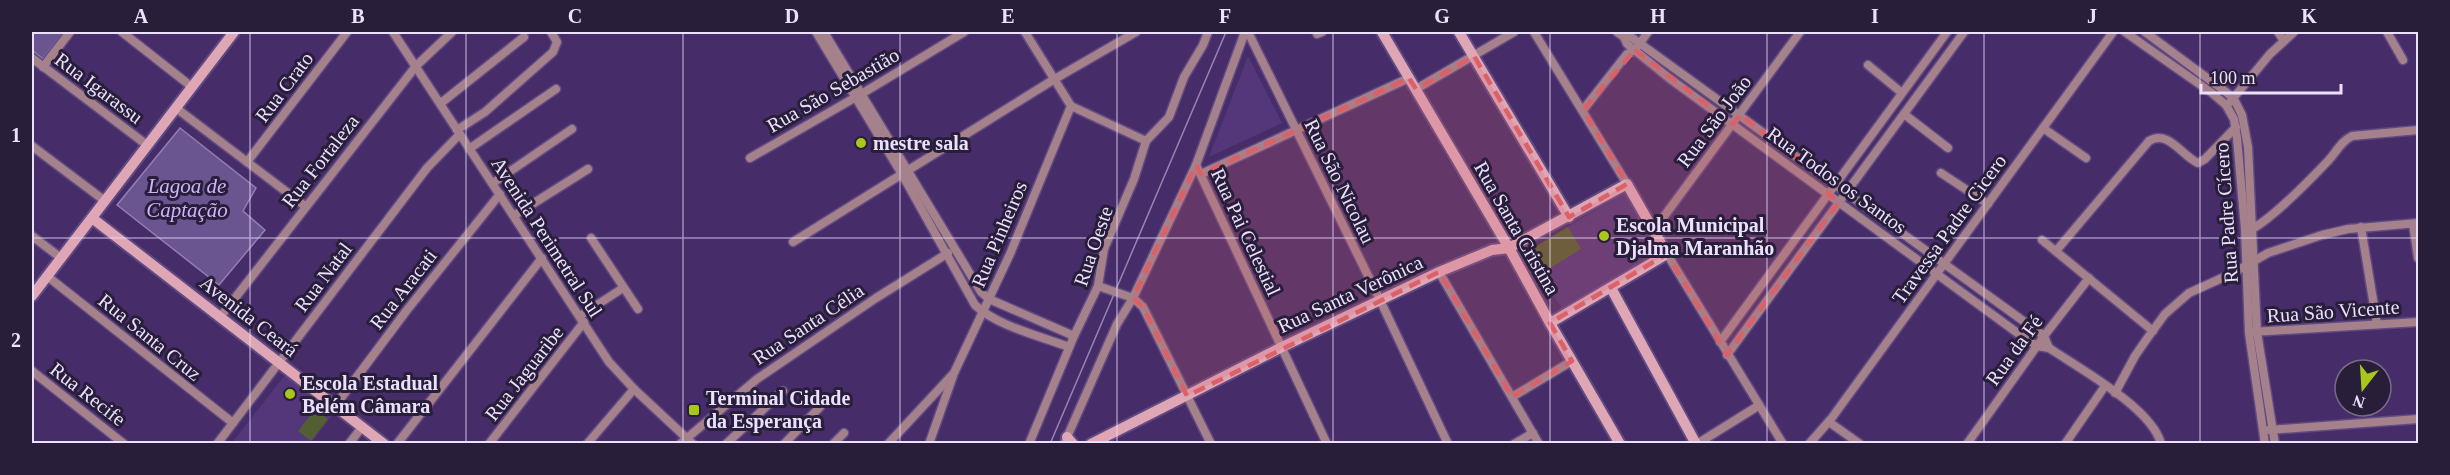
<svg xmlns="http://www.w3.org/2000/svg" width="2450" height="475" font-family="'Times New Roman',serif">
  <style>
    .built { fill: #53377a }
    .green { fill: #535e33 }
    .water { fill: #6b5591; stroke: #917fb2; stroke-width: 1.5 }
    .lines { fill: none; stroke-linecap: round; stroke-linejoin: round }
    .street-casing { stroke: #604a82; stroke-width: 11 }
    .secondary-casing { stroke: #604a82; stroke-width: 14 }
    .street { stroke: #a5818b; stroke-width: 8 }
    .secondary { stroke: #dfa6b6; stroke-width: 10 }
    .tram { stroke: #9684b2; stroke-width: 1.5 }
    .marked { fill: #dc6068; fill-opacity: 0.2; stroke: #dc6068; stroke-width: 4.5; stroke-dasharray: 12 8; stroke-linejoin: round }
    .grid { fill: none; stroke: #ebe1ff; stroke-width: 1.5; stroke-opacity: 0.55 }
    .poi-dot { fill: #a9c71b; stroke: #281e39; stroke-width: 2 }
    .labels { text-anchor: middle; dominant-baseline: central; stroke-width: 6; stroke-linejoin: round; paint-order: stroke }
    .street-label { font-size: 20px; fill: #ebe1ff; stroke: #281e39 }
    .poi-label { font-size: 20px; font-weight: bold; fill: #ebe1ff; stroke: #281e39; text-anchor: start }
    .water-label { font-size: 21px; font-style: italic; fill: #ccb3fa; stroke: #281e39 }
    .neatline { fill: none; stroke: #ebe1ff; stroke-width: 2 }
    .grid-label { font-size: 20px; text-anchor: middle; font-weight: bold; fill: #ebe1ff }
  </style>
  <rect width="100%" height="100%" fill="#462d6a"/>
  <g class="built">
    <path d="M1248,56L1282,123L1209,157Z"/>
    <path d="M1627,191L1663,250L1562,309L1527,252Z"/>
    <path d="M285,375L334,413L311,443L231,444Z"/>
  </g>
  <g class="green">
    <path d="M1568,227L1581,249L1544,272L1530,250Z"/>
    <path d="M315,409L328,419L311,441L298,431Z"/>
  </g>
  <g class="water">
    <path d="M32,32H64L43,59L32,50Z"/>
    <path d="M180,128L256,188L243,211L265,230L219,285L117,205Z"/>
  </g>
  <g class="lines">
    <g class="street-casing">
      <g id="street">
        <path d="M122,32L192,87"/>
        <path d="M393,32L609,362L634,389L693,444"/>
        <path d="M816,32L903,176L975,305C997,326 1040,336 1069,347"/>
        <path d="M824,32L981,292L989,299L1074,336"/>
        <path d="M1025,32L1071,106L1146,141"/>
        <path d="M1248,32L1380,300L1448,444"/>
        <path d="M1534,32L1627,184"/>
        <path d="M1617,32L1624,37L1627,44L1669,78L2023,337L2037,346L2049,348C2079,368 2153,409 2161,444"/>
        <path d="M2125,32L2212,93L2226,105L2234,119L2237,138L2245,229L2249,333L2265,444"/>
        <path d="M2145,32L2226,92L2234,99L2242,115L2248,147L2257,332L2275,444"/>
        <path d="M2278,32L2284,41"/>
        <path d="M2387,32L2403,60"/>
        <path d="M1317,34L1322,32"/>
        <path d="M1624,37H1631L2044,336L2049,348"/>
        <path d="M32,58L147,145"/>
        <path d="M1868,65L1902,93"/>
        <path d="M43,67L70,32"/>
        <path d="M1416,89L1514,32"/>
        <path d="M2230,102L2270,54L2294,32"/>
        <path d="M441,103L524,37"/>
        <path d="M176,108L305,206"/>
        <path d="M1583,110L1627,54L1635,50L1648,32"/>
        <path d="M1904,114L1948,148"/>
        <path d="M2043,128L2086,158"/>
        <path d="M457,130L485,112L553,52L557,42L551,32"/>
        <path d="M32,146L105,201"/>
        <path d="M469,149L556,89"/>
        <path d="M750,158L863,93L964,32"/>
        <path d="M247,162L347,32"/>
        <path d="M1196,165L1327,444"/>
        <path d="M1941,173L1988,204"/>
        <path d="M1201,174L1409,78"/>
        <path d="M493,183L572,129"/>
        <path d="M515,215L588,169"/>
        <path d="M2413,224L2418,258"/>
        <path d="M2361,227L2377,324"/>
        <path d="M2254,228C2278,213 2307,183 2327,162C2336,153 2340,142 2352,136L2418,130"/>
        <path d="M1654,230L1800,32"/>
        <path d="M32,236L61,258"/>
        <path d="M591,238L638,309"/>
        <path d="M2042,240L2153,331"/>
        <path d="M793,242L1053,80L1136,32"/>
        <path d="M2056,251L2149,141C2168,129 2182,156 2198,163L2205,159L2236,127"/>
        <path d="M1667,254L1783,444"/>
        <path d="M1439,272L1539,444"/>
        <path d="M47,276L233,423"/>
        <path d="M1098,286L1133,298L1143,307L1211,444"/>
        <path d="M221,316L416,66L452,32"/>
        <path d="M580,316L623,288"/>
        <path d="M2252,332L2418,322"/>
        <path d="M1720,342L1947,32"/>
        <path d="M1727,355L1964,32"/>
        <path d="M32,371L124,444"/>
        <path d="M2115,393L2135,356L2146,340L2165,314L2189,293L2233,273L2268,253L2322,235L2348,229L2418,223"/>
        <path d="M1512,397L1572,361"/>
        <path d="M335,406L407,310L500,194"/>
        <path d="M1829,422L1860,444"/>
        <path d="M2269,430L2418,419"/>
        <path d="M217,444L427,168L460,134"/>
        <path d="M349,444L362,427"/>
        <path d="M397,444L542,258"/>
        <path d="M489,444L584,322"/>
        <path d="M587,444L634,389"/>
        <path d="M680,444L757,379L876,298L948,253"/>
        <path d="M726,444L783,391"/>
        <path d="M784,444L820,407"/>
        <path d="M833,444L844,433"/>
        <path d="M888,444L954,373L1010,254L1071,106"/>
        <path d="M929,444L953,376"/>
        <path d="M1029,444L1074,336L1098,286L1104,249L1134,179L1146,141L1169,117L1184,77L1203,45L1208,32"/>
        <path d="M1064,444L1117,324L1133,298L1196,165L1245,32"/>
        <path d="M1514,444L1533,433"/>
        <path d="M1697,444L1758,406"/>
        <path d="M1809,444L1831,419L2113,32"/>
        <path d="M1967,444L2044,336L2089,278"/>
        <path d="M2065,444L2105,386"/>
      </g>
    </g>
    <g class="secondary-casing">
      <g id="secondary">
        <path d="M1382,32L1509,248L1550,323L1620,444"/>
        <path d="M1459,32L1569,217"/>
        <path d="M92,218L384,444"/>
        <path d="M1611,288L1696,444"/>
        <path d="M32,296L234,32"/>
        <path d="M1067,437L1073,444"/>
        <path d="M1091,444L1282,347L1439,272L1492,250L1509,248L1627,184L1667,254L1550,323"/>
      </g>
    </g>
    <use href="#street" class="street"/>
    <use href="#secondary" class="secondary"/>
    <path class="tram" d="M1050,444L1226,32"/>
  </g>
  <path class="marked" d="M1635,50L1733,124L1740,115L1835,184L1828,194L1839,202L1727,355L1667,254L1550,323L1572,361L1512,397L1439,272L1187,396L1143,307L1133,298L1196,165L1201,174L1409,78L1416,89L1474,56L1569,217L1627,184L1583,110Z"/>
  <path class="grid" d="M250,32V444M466,32V444M683,32V444M900,32V444M1117,32V444M1333,32V444M1550,32V444M1767,32V444M1984,32V444M2200,32V444M32,238H2418"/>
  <g class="poi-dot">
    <circle cx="861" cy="143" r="6"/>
    <circle cx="1604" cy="236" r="6"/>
    <circle cx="290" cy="394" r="6"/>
    <rect x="688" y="404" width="12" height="12" rx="3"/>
  </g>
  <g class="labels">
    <g class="street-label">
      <text transform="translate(284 87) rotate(-53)">Rua Crato</text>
      <text transform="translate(99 88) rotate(37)">Rua Igarassu</text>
      <text transform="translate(833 90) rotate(-30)">Rua São Sebastião</text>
      <text transform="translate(1714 121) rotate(-53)">Rua São João</text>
      <text transform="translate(320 161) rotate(-52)">Rua Fortaleza</text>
      <text transform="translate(1837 180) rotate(36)">Rua Todos os Santos</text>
      <text transform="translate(1340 181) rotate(64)">Rua São Nicolau</text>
      <text transform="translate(2226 213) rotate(-94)">Rua Padre Cícero</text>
      <text transform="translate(1517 228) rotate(60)">Rua Santa Cristina</text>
      <text transform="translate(1949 229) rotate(-54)">Travessa Padre Cicero</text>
      <text transform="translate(1246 232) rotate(65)">Rua Pai Celestial</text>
      <text transform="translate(999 234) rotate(-67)">Rua Pinheiros</text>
      <text transform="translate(547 237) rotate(57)">Avenida Perimetral Sul</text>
      <text transform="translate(1093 246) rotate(-71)">Rua Oeste</text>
      <text transform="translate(323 277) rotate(-53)">Rua Natal</text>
      <text transform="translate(403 289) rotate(-52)">Rua Aracati</text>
      <text transform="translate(1350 294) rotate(-25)">Rua Santa Verônica</text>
      <text transform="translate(2333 311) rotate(-4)">Rua São Vicente</text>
      <text transform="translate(249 316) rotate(38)">Avenida Ceará</text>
      <text transform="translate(808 324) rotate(-34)">Rua Santa Célia</text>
      <text transform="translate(150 337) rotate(39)">Rua Santa Cruz</text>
      <text transform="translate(2014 350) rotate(-54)">Rua da Fé</text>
      <text transform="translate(524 373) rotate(-52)">Rua Jaguaribe</text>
      <text transform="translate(88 394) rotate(38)">Rua Recife</text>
    </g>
    <g class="poi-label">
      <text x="873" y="143">mestre sala</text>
      <text x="1616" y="225">Escola Municipal<tspan x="1616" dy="23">Djalma Maranhão</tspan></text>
      <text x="302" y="383">Escola Estadual<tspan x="302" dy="23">Belém Câmara</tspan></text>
      <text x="706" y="398">Terminal Cidade<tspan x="706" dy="23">da Esperança</tspan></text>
    </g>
    <g class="water-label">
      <text x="187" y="186">Lagoa de<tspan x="187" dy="24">Captação</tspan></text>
    </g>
  </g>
  <rect width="2450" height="475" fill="none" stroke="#281e39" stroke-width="66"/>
  <g transform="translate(2363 388) rotate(197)"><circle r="28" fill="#281e39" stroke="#766c88" stroke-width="1.5"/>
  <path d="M0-4.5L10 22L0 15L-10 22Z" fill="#a9c71b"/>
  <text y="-9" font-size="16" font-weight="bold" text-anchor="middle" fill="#ebe1ff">N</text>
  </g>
  <path d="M2201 84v9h140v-9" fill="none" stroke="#ebe1ff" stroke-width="3"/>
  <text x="2210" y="84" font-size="18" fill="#ebe1ff" stroke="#281e39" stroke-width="4.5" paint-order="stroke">100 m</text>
  <rect x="33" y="33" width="2384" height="409" class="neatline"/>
  <g class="grid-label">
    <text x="141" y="23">A</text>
    <text x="358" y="23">B</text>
    <text x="575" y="23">C</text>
    <text x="792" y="23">D</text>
    <text x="1008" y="23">E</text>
    <text x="1225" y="23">F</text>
    <text x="1442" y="23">G</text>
    <text x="1658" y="23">H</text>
    <text x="1875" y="23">I</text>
    <text x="2092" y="23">J</text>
    <text x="2309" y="23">K</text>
    <text x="16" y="142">1</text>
    <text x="16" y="347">2</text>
  </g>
</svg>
